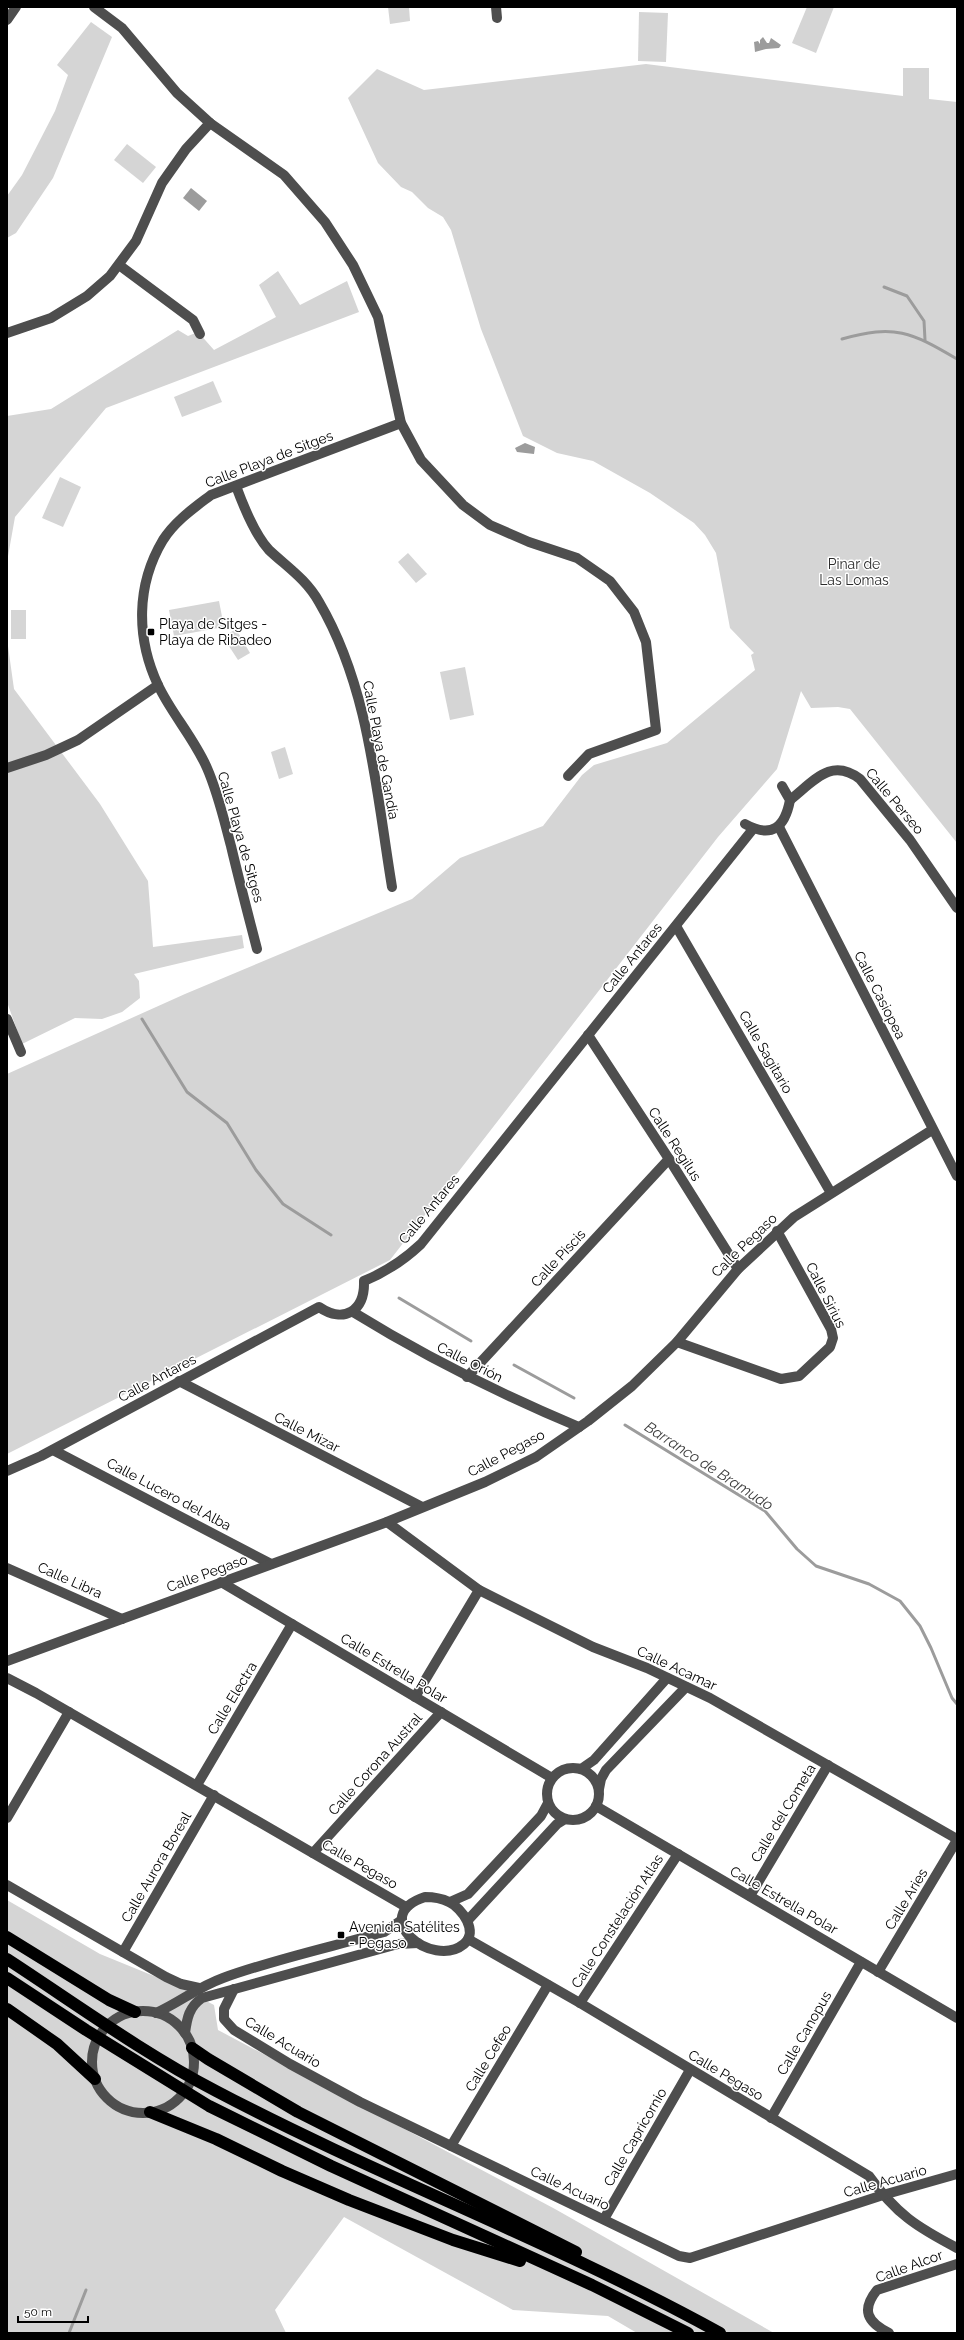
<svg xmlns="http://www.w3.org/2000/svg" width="964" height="2340" font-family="Raleway,sans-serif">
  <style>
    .green { fill: #d5d5d5 }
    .water { fill: #9c9c9c }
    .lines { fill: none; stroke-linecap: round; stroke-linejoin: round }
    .stream { stroke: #9c9c9c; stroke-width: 3 }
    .minor { stroke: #4e4e4e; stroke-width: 10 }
    .highway { stroke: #000; stroke-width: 12 }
    .poi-dot { fill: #000; stroke: #fff; stroke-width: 1.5 }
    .labels { text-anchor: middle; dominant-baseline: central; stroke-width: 3; stroke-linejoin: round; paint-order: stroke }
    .street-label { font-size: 14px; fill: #000; stroke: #fff }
    .park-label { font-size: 14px; fill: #2c2c2c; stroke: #fff }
    .poi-label { font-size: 14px; fill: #000; stroke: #fff; text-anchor: start }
    .water-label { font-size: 15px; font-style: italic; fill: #3d3d3d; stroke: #fff }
  </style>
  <rect width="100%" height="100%" fill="#fff"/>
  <g class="green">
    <path d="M388,7H409L410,21L390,24Z"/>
    <path d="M807,7H834L816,53L792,43Z"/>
    <path d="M639,12L668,13L666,62L638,61Z"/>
    <path d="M91,22L112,37L53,178L16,233L7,238V196L22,175L55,111L68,75L57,65Z"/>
    <path d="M646,64L903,96V68H929V99L957,102V843L850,709L838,707L811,708L801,691L777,769L718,837L390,1260L7,1454V1074L185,994L412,899L460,858L543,826L582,775L594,765L667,743L755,670L751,655L754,653L730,628L716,553L705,535L694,523L650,493L593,461L557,453L523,436L481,329L451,230L443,217L428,208L412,192L401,187L378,163L348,98L377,69L424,90Z"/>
    <path d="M127,144L156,167L143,183L114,160Z"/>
    <path d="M278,271L300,305L347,281L359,312L106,408L15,517L7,562V416L51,409L178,330L188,336L198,332L214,350L276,317L259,285Z"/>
    <path d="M213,381L222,402L182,417L174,397Z"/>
    <path d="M60,477L81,487L63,527L42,518Z"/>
    <path d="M408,553L427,574L416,583L398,562Z"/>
    <path d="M219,601L224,627L174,636L169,610Z"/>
    <rect x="11" y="610" width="15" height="29"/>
    <path d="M236,629L250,653L238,660L223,637Z"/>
    <path d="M7,639L14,689L100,804L148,881L153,947L242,935L244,948L134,974L139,981L140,998L122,1012L102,1019L75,1018L22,1044L7,1002Z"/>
    <path d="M465,667L474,715L450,720L440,672Z"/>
    <path d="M285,747L293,774L279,779L271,752Z"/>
    <path d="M7,1900L100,1954L176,1985L214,2005L218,2030L555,2209L774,2333H637L608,2316L513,2310L344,2217L275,2310L286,2333H7Z"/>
  </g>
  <g class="water">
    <path d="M763,37L767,43H769L771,38L781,45L779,48L766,49L755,52L754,42L758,41L760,44V40Z"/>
    <path d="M191,188L207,201L199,211L183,198Z"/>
    <path d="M525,443L535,447L534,454L517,452L515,448Z"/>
  </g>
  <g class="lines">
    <g class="stream">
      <path d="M884,287L907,296L924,321L925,340"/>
      <path d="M842,339C895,324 911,332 957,359"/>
      <path d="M142,1019L187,1092L227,1123L256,1170L283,1204L331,1235"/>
      <path d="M399,1298L471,1341"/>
      <path d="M514,1365L574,1398"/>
      <path d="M625,1425L765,1511L797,1549L816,1566L869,1584L900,1601L920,1626L931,1648L952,1698L957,1704"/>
      <path d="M69,2333L86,2290"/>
    </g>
    <g class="minor">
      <path d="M94,7L122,28L177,93L210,123L284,175L325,222L353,265L378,317L401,423L421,460L463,505L490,525L529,542L577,558L610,581L634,612L646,642L656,730L589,754L568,776"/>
      <path d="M496,7L497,18"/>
      <path d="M7,20L16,7"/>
      <path d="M119,265L193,320L200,334"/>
      <path d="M7,333L51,318L87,296L110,276L136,241L162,183L186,149L210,123"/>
      <path d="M236,486C243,505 255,535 269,550C287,567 306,579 319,602C369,687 376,790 392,887"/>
      <path d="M7,768L46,755L78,740L158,685"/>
      <path d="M790,800C814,781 831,757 860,779L910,840L957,908"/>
      <path d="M745,824C772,839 785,827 790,800L782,786"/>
      <path d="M779,827L957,1176"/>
      <path d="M676,926L831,1193"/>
      <path d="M257,949C248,914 239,880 231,846C224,820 218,793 207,768C194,738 171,713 158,685C136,638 136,585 163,540C175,521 194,508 211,495L401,423"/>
      <path d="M7,1019L21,1052"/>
      <path d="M588,1035L669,1159L738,1269"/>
      <path d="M353,1312C426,1357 500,1394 579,1427"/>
      <path d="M677,1342L781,1379L799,1376L830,1347L833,1338L831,1329L777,1231"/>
      <path d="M467,1377L669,1159"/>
      <path d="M179,1381L422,1507"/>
      <path d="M53,1450L271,1564"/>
      <path d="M7,1471L41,1456L319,1307C344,1324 365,1311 364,1281C386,1272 404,1260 421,1244L753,829"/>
      <path d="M387,1522L479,1590L593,1647L647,1668L710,1698L957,1839"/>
      <path d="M7,1568L122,1619"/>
      <path d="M221,1582L552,1778"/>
      <path d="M7,1661L387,1522L485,1482L536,1457L588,1421L632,1386L677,1342L738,1269L794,1217L932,1130"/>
      <path d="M7,1678L36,1693L406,1907"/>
      <path d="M415,1697L479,1590"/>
      <circle cx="573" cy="1794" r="26"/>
      <path d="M581,1769L594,1760L667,1678"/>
      <path d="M197,1785L292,1624"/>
      <path d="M599,1789L601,1779L606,1770L686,1687"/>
      <path d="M596,1806L957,2018"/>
      <path d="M7,1818L69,1712"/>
      <path d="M313,1853L441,1712"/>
      <path d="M7,1885L166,1977L181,1984L199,1988"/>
      <path d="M750,1896L828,1765"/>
      <path d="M425,1897C434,1897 441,1898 449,1902C462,1908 479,1932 464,1944C432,1970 367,1916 425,1897Z"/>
      <path d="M450,1902L468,1894L541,1816L548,1803"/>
      <path d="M468,1920L557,1824L565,1819"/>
      <path d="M468,1939L580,2003L869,2176C896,2214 917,2227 957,2248"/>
      <path d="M123,1952L214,1795"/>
      <path d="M878,1972L957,1840"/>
      <path d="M234,1989L224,2009V2019L234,2030L290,2064L360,2102L679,2256L690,2258L883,2195L957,2174"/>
      <path d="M580,2003L678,1854"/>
      <circle cx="143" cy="2062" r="51"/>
      <path d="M156,2013C180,2002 198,1987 223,1978C275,1959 331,1947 384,1932L402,1920"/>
      <path d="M185,2033C187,2018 189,2007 202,1998L398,1944L418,1943"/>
      <path d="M771,2118L861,1962"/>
      <path d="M451,2146L548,1985"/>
      <path d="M604,2219L690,2070"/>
      <path d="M889,2333C867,2322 861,2310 877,2290L957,2264"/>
    </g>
    <g class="highway">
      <path d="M7,1937L109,2000L135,2012"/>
      <path d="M7,1959C76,2004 143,2053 216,2091C381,2178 557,2243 720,2333"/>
      <path d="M7,1978L86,2030L209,2106L331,2166L592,2285L688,2333"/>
      <path d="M7,2009L57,2044L95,2079"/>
      <path d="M192,2048L208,2059L298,2112L576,2252"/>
      <path d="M150,2112L216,2139L282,2171L349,2200L453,2240L520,2261"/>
    </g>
  </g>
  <g class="poi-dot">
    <rect x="147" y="628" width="8" height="8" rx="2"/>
    <rect x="337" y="1931" width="8" height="8" rx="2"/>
  </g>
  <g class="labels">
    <g class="street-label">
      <text transform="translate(269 459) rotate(-21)">Calle Playa de Sitges</text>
      <text transform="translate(381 750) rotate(79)">Calle Playa de Gandía</text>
      <text transform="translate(895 801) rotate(50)">Calle Perseo</text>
      <text transform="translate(241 837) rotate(74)">Calle Playa de Sitges</text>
      <text transform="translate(632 958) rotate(-51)">Calle Antares</text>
      <text transform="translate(880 995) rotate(63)">Calle Casiopea</text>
      <text transform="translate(766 1052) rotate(60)">Calle Sagitario</text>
      <text transform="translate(675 1144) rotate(57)">Calle Regilus</text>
      <text transform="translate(429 1209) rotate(-50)">Calle Antares</text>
      <text transform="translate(744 1245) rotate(-44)">Calle Pegaso</text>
      <text transform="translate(558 1258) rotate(-47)">Calle Piscis</text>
      <text transform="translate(826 1295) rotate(63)">Calle Sirius</text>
      <text transform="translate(470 1362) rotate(27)">Calle Orión</text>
      <text transform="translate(157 1378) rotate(-28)">Calle Antares</text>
      <text transform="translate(307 1432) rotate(27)">Calle Mizar</text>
      <text transform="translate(506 1453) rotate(-28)">Calle Pegaso</text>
      <text transform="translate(169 1494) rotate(28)">Calle Lucero del Alba</text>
      <text transform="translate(207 1573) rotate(-20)">Calle Pegaso</text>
      <text transform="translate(70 1580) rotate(24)">Calle Libra</text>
      <text transform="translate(394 1668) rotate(31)">Calle Estrella Polar</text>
      <text transform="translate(677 1668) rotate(25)">Calle Acamar</text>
      <text transform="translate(232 1698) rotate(-59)">Calle Electra</text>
      <text transform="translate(375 1764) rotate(-48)">Calle Corona Austral</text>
      <text transform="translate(783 1813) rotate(-59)">Calle del Cometa</text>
      <text transform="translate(360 1864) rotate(30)">Calle Pegaso</text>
      <text transform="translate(156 1867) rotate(-60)">Calle Aurora Boreal</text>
      <text transform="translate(906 1899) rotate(-59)">Calle Aries</text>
      <text transform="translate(784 1900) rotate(30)">Calle Estrella Polar</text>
      <text transform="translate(617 1921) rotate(-57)">Calle Constelación Atlas</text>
      <text transform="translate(804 2033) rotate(-60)">Calle Canopus</text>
      <text transform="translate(283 2042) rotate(31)">Calle Acuario</text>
      <text transform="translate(488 2058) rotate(-59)">Calle Cefeo</text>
      <text transform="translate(726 2075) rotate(31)">Calle Pegaso</text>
      <text transform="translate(635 2137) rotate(-60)">Calle Capricornio</text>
      <text transform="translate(885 2181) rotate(-16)">Calle Acuario</text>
      <text transform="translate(570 2188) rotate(25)">Calle Acuario</text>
      <text transform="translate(909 2266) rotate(-20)">Calle Alcor</text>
    </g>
    <g class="park-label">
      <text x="854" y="564">Pinar de<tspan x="854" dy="16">Las Lomas</tspan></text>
    </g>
    <g class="poi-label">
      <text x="159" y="624">Playa de Sitges -<tspan x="159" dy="16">Playa de Ribadeo</tspan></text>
      <text x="349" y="1927">Avenida Satélites<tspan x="349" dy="16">- Pegaso</tspan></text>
    </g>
    <g class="water-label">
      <text transform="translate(709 1466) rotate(33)">Barranco de Bramudo</text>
    </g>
  </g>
  <rect width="964" height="2340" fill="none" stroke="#000000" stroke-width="16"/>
  <path d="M18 2316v6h70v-6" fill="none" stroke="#000000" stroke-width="2"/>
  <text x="24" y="2316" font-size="12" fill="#000000" stroke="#ffffff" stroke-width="3" paint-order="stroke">50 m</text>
</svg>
